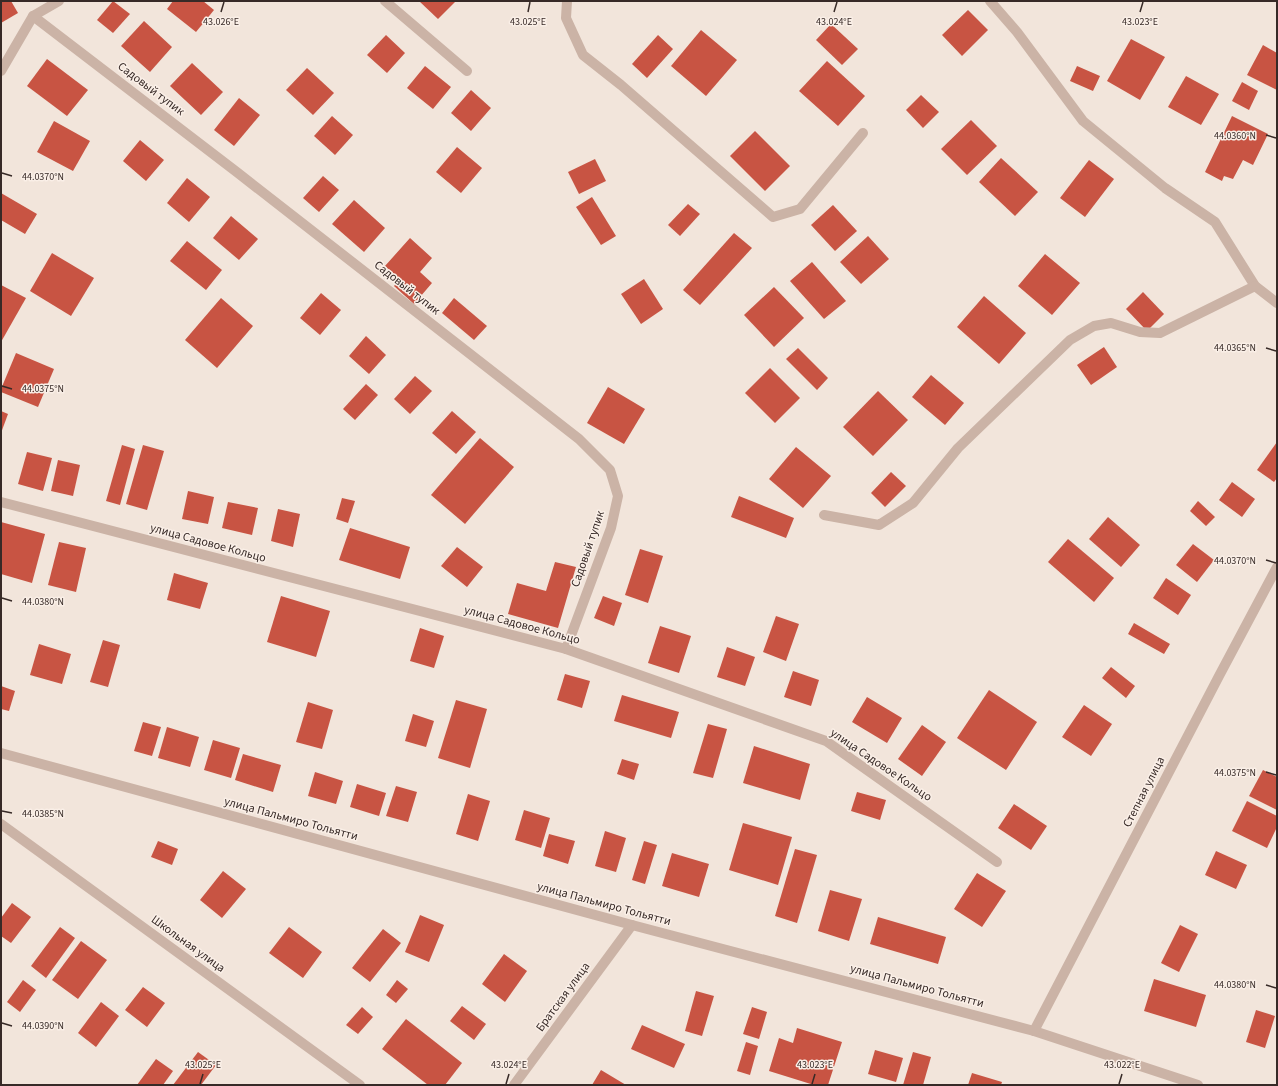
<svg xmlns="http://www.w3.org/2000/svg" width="1278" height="1086" font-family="'Source Sans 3',sans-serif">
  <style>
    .building { fill: #c85443 }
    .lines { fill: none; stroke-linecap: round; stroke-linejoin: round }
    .service { stroke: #cbb3a6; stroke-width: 10 }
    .minor { stroke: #cbb3a6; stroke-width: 10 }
    .tertiary { stroke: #cbb3a6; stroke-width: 10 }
    .ticks { fill: none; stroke: #372a27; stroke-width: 1.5 }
    .labels { text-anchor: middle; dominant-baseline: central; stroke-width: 3; stroke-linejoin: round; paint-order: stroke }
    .street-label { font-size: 12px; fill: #372a27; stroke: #faefe7 }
    .ticks-label { font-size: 10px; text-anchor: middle; fill: #372a27; stroke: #faefe7; stroke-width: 3; stroke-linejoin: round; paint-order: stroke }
  </style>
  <rect width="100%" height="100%" fill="#f2e5db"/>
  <g class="building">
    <path d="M1,1H11L18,13L1,23Z"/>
    <path d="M113,1L130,14L113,33L97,20Z"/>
    <path d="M173,1H203L214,10L196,32L167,9Z"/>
    <path d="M419,1H456L438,19Z"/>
    <path d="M968,10L988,30L962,56L942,35Z"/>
    <path d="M144,21L172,47L150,72L121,46Z"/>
    <path d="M831,24L858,49L842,65L816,40Z"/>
    <path d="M701,30L737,60L706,96L671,66Z"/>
    <path d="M386,35L405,53L387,73L367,55Z"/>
    <path d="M658,35L673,49L647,78L632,64Z"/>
    <path d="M1131,39L1165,57L1140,100L1107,81Z"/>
    <path d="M1263,45L1277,53V90L1247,75Z"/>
    <path d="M47,59L88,90L67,116L27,86Z"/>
    <path d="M827,61L865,96L838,126L799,91Z"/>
    <path d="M192,63L223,92L201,115L170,86Z"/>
    <path d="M425,66L451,87L433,109L407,88Z"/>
    <path d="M1077,66L1100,76L1093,91L1070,81Z"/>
    <path d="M307,68L334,93L313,115L286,90Z"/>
    <path d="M1186,76L1219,94L1201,125L1168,107Z"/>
    <path d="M1242,82L1258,91L1249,110L1232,101Z"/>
    <path d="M471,90L491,108L471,131L451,113Z"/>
    <path d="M921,95L939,112L923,128L906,110Z"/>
    <path d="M239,98L260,115L234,146L214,130Z"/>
    <path d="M332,116L353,135L335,155L314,136Z"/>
    <path d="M1232,116L1268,134L1253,165L1243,160L1233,179L1224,176L1222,181L1205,172Z"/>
    <path d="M971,120L997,146L967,175L941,149Z"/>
    <path d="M54,121L90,141L73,171L37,152Z"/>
    <path d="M755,131L790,166L765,191L730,156Z"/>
    <path d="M140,140L164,160L146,181L123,161Z"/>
    <path d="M457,147L482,168L461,193L436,172Z"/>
    <path d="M1001,158L1038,192L1015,216L979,182Z"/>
    <path d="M595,159L606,181L579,194L568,172Z"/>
    <path d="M1089,160L1114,179L1085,217L1060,198Z"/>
    <path d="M323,176L339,190L319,212L303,198Z"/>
    <path d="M187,178L210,197L189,222L167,203Z"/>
    <path d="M1,193L37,214L25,234L1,220Z"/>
    <path d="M592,197L616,236L601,245L576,207Z"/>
    <path d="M354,200L385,228L364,252L332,224Z"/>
    <path d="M688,204L700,214L680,236L668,225Z"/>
    <path d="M833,205L857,231L835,251L811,225Z"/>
    <path d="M231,216L258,239L239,260L213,238Z"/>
    <path d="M734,233L752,248L700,305L683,290Z"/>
    <path d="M868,236L889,259L861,284L840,262Z"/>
    <path d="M410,238L432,258L420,272L432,283L414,304L394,286L400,279L385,266Z"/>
    <path d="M187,241L222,270L206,290L170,261Z"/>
    <path d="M52,253L94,278L71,316L30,291Z"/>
    <path d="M1045,254L1080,283L1052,315L1018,286Z"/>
    <path d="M812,262L846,301L824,319L790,281Z"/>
    <path d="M644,279L663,309L641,324L621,294Z"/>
    <path d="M1,285L26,298L1,342Z"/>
    <path d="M774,287L804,318L774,347L744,315Z"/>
    <path d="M1143,292L1164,314L1147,331L1126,309Z"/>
    <path d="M321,293L341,310L320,335L300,318Z"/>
    <path d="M984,296L1026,333L999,364L957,327Z"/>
    <path d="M221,298L253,326L217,368L185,340Z"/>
    <path d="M454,298L487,326L474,340L442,313Z"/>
    <path d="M366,336L386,355L369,374L349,356Z"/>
    <path d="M1104,347L1117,367L1091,385L1077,365Z"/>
    <path d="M798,348L828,378L817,390L786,359Z"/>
    <path d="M16,353L54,369L38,407L1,392V389Z"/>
    <path d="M770,368L800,398L775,423L745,393Z"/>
    <path d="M931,375L964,403L945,425L912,397Z"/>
    <path d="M415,376L432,391L410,414L394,399Z"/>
    <path d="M366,384L378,395L355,420L343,409Z"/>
    <path d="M608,387L645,409L624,444L587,423Z"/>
    <path d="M878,391L908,420L873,456L843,427Z"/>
    <path d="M1,411L8,414L1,433Z"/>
    <path d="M452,411L476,432L456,454L432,433Z"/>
    <path d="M480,438L514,467L465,524L431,495Z"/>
    <path d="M1277,442V478L1274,482L1257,470Z"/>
    <path d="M122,445L135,449L120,505L106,501Z"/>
    <path d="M143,445L164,451L147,510L126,504Z"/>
    <path d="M796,447L831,476L803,508L769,479Z"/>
    <path d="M27,452L52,458L43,491L18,484Z"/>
    <path d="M58,460L80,465L73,496L51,491Z"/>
    <path d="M891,472L906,486L885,507L871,493Z"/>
    <path d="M1232,482L1255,499L1242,517L1219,500Z"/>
    <path d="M188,491L214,497L208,524L182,519Z"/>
    <path d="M739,496L794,518L786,538L731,517Z"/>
    <path d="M342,498L355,501L348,523L336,519Z"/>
    <path d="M1198,501L1215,517L1206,526L1190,511Z"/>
    <path d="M228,502L258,508L252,535L222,528Z"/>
    <path d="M278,509L300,514L293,547L271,541Z"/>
    <path d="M1108,517L1140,545L1121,567L1089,539Z"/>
    <path d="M1,522L45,534L32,583L1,574Z"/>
    <path d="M350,528L410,547L400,579L339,560Z"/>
    <path d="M1068,539L1114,578L1094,602L1048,562Z"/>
    <path d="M59,542L86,548L76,592L48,585Z"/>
    <path d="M1193,544L1214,560L1197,582L1176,565Z"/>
    <path d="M457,547L483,567L467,587L441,566Z"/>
    <path d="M640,549L663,556L648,603L625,595Z"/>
    <path d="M555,562L576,567L558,628L508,614L517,583L546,591Z"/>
    <path d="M174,573L208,583L200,609L167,600Z"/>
    <path d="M1166,578L1191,595L1178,615L1153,598Z"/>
    <path d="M281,596L330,611L316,657L267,642Z"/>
    <path d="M603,596L622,603L614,626L594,618Z"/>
    <path d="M776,616L799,624L786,661L763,652Z"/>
    <path d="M1134,623L1170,644L1164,654L1128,634Z"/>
    <path d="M660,626L691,636L679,673L648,663Z"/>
    <path d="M420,628L444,636L434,668L410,661Z"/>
    <path d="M103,640L120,645L108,687L90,682Z"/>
    <path d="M39,644L71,654L62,684L30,675Z"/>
    <path d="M727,647L755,657L745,686L717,677Z"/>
    <path d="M1111,667L1135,686L1126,698L1102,678Z"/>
    <path d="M793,671L819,680L811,706L784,697Z"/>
    <path d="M565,674L590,681L582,708L557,700Z"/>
    <path d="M1,686L15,691L9,711L1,709Z"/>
    <path d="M989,690L1037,722L1006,770L957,738Z"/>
    <path d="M622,695L679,712L671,738L614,721Z"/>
    <path d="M867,697L902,718L887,743L852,722Z"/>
    <path d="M456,700L487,709L470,768L438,758Z"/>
    <path d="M308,702L333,710L322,749L296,742Z"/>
    <path d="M1084,705L1112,724L1091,756L1062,737Z"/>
    <path d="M413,714L434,721L426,747L405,741Z"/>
    <path d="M143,722L161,727L152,756L134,751Z"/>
    <path d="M708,724L727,729L713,778L693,773Z"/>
    <path d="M922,725L946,742L922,776L898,759Z"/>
    <path d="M167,727L199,737L190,767L158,758Z"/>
    <path d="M213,740L240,748L231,778L204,770Z"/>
    <path d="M754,746L810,764L800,800L743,783Z"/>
    <path d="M243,754L281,765L273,792L235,780Z"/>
    <path d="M622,759L639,764L634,780L617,774Z"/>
    <path d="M1263,770L1277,777V810L1249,796Z"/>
    <path d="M315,772L343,781L336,804L308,796Z"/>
    <path d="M357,784L386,793L379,816L350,807Z"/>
    <path d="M396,786L417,792L408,822L386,816Z"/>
    <path d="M857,792L886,800L880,820L851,811Z"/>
    <path d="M468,794L490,801L478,841L456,834Z"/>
    <path d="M1247,801L1277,816V827L1267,848L1232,831Z"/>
    <path d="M1014,804L1047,826L1031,850L998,828Z"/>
    <path d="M524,810L550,818L541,848L515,840Z"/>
    <path d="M743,823L792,837L778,885L729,870Z"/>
    <path d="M605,831L626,838L616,872L595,866Z"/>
    <path d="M549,834L575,841L568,864L543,856Z"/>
    <path d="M158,841L178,849L172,865L151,857Z"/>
    <path d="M644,841L657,845L645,884L632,880Z"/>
    <path d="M795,849L817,855L797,923L775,916Z"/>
    <path d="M1216,851L1247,865L1236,889L1205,875Z"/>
    <path d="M672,853L709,864L699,897L662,886Z"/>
    <path d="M223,871L246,889L222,918L200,900Z"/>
    <path d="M977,873L1006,891L982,927L954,909Z"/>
    <path d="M830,890L862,899L849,941L818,931Z"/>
    <path d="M12,903L31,917L11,943L1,936V918Z"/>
    <path d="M420,915L444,925L429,962L405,952Z"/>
    <path d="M878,917L946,937L938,964L870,944Z"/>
    <path d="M1180,925L1198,934L1179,972L1161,963Z"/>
    <path d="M60,927L75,938L46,978L31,966Z"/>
    <path d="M289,927L322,952L303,978L269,953Z"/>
    <path d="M383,929L401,943L370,982L352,968Z"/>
    <path d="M81,941L107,960L78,999L52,980Z"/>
    <path d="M504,954L527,971L505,1002L482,984Z"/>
    <path d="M1154,979L1206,995L1196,1027L1144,1011Z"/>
    <path d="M23,980L36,990L20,1012L7,1002Z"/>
    <path d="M397,980L408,989L396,1003L386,995Z"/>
    <path d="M143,987L165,1003L147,1027L125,1010Z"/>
    <path d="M696,991L714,996L702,1036L685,1031Z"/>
    <path d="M101,1002L119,1016L96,1047L78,1033Z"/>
    <path d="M462,1006L486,1024L474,1040L450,1021Z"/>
    <path d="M362,1007L373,1017L358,1034L346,1025Z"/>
    <path d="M752,1007L767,1012L759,1039L743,1034Z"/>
    <path d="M1256,1010L1275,1016L1265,1048L1246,1042Z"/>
    <path d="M406,1019L462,1063L445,1085H428L382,1049Z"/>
    <path d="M642,1025L685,1044L674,1068L631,1049Z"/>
    <path d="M797,1028L842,1042L828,1085H814L769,1071L779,1038L793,1043Z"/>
    <path d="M746,1042L758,1046L750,1075L737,1071Z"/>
    <path d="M875,1050L903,1058L896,1082L868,1074Z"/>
    <path d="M198,1052L216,1065L201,1085H173Z"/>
    <path d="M913,1052L931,1057L923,1085H903Z"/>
    <path d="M156,1059L173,1071L163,1085H137Z"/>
    <path d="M601,1070L626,1085H592Z"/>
    <path d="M972,1073L1002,1082L1001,1085H968Z"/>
  </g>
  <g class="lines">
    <g class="service">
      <path d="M567,1L566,18L583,55L621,85L773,217L800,209L863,133"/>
      <path d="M990,1L1017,32L1083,121L1165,188L1215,222L1255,286L1277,303"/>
      <path d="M824,515L879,525L913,503L958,448L1070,340L1094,326L1111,323L1140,332L1160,333L1255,286"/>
    </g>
    <g class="minor">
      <path d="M385,1L467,71"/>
      <path d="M33,16L238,173L579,439L610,470L618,496L611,528L566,649"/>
      <path d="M1,71L33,16L59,1"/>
      <path d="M1,502L566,649L826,741L997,862"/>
      <path d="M1,824L360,1085"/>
      <path d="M514,1085L632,925"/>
    </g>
    <g class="tertiary">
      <path d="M1,753L632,925L1034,1031L1198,1085"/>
      <path d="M1034,1031L1219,676L1277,567"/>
    </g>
  </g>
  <path class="ticks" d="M221,12L224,2M528,12L530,2M834,12L837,2M1140,12L1143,2M1266,135L1276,138M2,173L12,176M1266,348L1276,351M2,386L12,389M1266,560L1276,563M2,598L12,601M1266,772L1276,775M2,811L12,813M1266,985L1276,988M2,1023L12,1026M200,1084L203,1074M506,1084L509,1074M812,1084L815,1074M1119,1084L1122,1074"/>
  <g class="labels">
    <g class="street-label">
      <text transform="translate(151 89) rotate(37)">Садовый тупик</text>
      <text transform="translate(407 288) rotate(38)">Садовый тупик</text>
      <text transform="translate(208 543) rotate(15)">улица Садовое Кольцо</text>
      <text transform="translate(588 549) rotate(-71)">Садовый тупик</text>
      <text transform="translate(522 625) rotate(15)">улица Садовое Кольцо</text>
      <text transform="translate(881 765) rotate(34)">улица Садовое Кольцо</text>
      <text transform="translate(1144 792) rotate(-63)">Степная улица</text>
      <text transform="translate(291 819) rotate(15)">улица Пальмиро Тольятти</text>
      <text transform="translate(604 904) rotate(15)">улица Пальмиро Тольятти</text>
      <text transform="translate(188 944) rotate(36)">Школьная улица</text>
      <text transform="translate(917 986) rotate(15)">улица Пальмиро Тольятти</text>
      <text transform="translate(563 997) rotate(-54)">Братская улица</text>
    </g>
  </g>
  <g class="ticks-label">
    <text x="221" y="25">43.026°E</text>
    <text x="528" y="25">43.025°E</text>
    <text x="834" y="25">43.024°E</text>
    <text x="1140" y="25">43.023°E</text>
    <text x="1235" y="139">44.0360°N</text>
    <text x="43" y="180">44.0370°N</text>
    <text x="1235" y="351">44.0365°N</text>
    <text x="43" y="392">44.0375°N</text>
    <text x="1235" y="564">44.0370°N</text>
    <text x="43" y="605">44.0380°N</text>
    <text x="1235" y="776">44.0375°N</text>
    <text x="43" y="817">44.0385°N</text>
    <text x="1235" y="988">44.0380°N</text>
    <text x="43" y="1029">44.0390°N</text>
    <text x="203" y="1068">43.025°E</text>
    <text x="509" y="1068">43.024°E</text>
    <text x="815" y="1068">43.023°E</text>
    <text x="1122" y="1068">43.022°E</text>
  </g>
  <rect width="1278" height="1086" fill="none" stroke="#372a27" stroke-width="4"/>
</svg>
